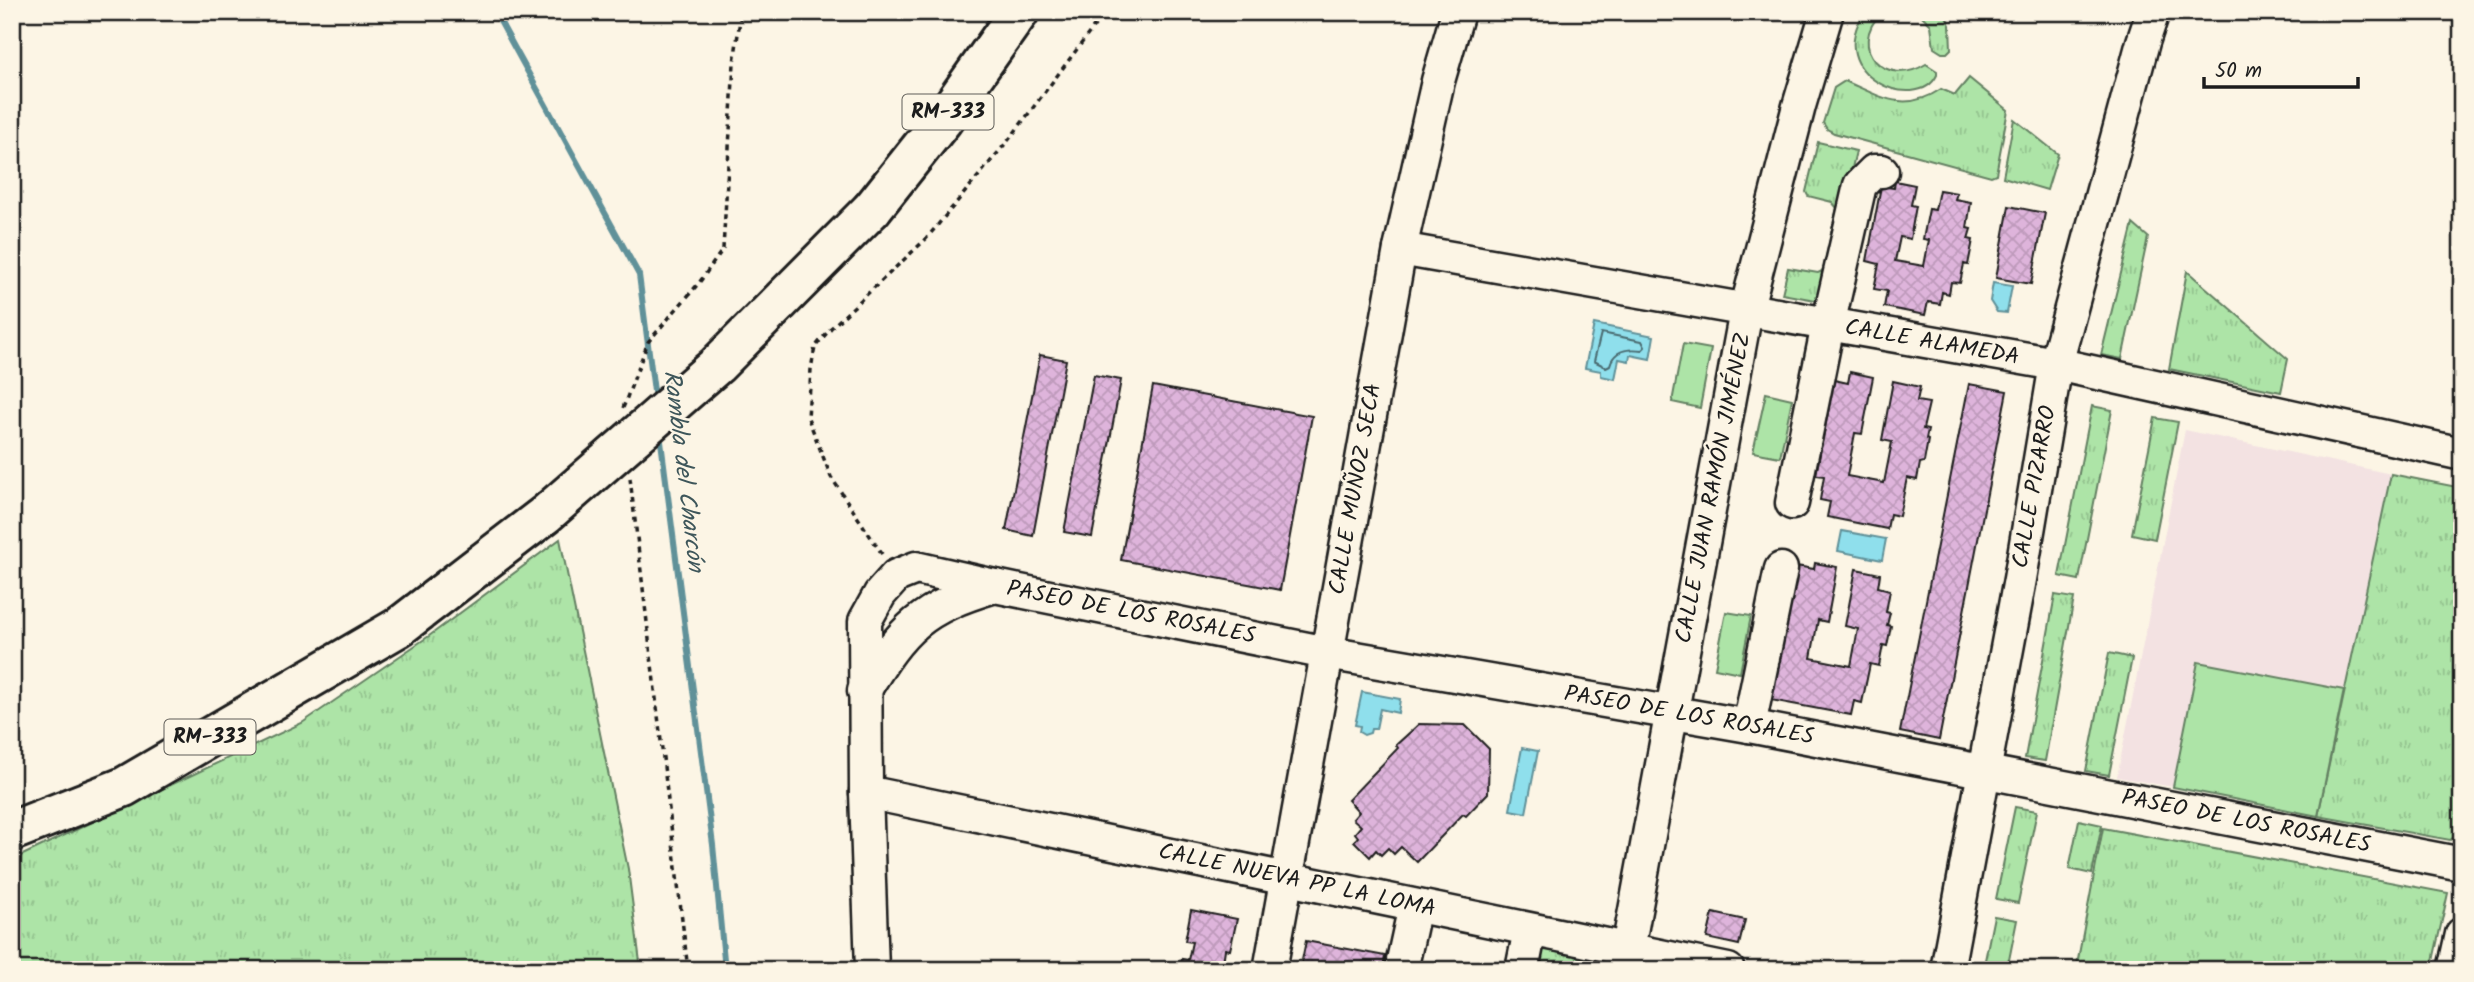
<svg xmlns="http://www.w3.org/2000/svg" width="2474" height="982" font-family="Kalam,sans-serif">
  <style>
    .built { fill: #f3e2e2 }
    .grass { fill: url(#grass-tufts); stroke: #648062; stroke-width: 2 }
    .garden { fill: #ade4a7; stroke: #648062; stroke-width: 2 }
    .water { fill: #8fdfec; stroke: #619199; stroke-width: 2 }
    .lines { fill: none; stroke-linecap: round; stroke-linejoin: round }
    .shore { stroke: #4a6a6f; stroke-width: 2 }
    .stream { stroke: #619199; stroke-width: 6 }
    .building { fill: url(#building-cross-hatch); stroke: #1c1c1c; stroke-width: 2 }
    .minor-casing { stroke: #1c1c1c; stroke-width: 37 }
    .major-casing { stroke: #1c1c1c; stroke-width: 44 }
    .path { stroke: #1c1c1c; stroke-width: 3.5; stroke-dasharray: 5 5; stroke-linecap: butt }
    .minor { stroke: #fcf5e5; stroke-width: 32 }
    .major { stroke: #fcf5e5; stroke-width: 38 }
    .major-bridge-casing { stroke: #1c1c1c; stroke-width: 44; stroke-linecap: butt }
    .major-bridge { stroke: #fcf5e5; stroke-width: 38 }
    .labels { text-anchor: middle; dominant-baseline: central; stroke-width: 5; stroke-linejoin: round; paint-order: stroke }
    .shield { fill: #fcf5e5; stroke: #5f5d58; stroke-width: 2 }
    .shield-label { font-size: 21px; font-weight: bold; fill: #1c1c1c }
    .street-label { font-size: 23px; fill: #1c1c1c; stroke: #fcf5e5 }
    .water-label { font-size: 24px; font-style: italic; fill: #3e565a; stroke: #fcf5e5 }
  </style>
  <defs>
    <pattern id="grass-tufts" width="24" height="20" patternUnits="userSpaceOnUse" patternTransform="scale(1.75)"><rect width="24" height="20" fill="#ade4a7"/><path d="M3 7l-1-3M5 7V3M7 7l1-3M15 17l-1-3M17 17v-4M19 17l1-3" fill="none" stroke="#94c38f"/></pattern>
    <pattern id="building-cross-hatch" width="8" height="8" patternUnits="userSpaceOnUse" patternTransform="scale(1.75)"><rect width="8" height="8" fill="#deb4db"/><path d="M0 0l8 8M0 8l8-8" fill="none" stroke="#be9abb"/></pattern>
  </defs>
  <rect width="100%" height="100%" fill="#fcf5e5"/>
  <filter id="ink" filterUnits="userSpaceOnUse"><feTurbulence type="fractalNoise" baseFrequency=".0143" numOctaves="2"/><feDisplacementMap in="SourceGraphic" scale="14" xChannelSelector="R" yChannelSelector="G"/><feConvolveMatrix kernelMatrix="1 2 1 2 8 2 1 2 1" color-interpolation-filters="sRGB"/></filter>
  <g filter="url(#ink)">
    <path class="built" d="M2185,430L2391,474L2318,816L2245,800L2117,777Z"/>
    <g class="grass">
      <path d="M1865,12H1882C1845,49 1887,89 1926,64L1937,71V75C1918,115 1821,75 1865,12Z"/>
      <path d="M1918,12H1944L1950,25L1951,49L1947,53H1942L1934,48L1931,25Z"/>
      <path d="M1969,78L2008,110L1996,174L1991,176L1834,133L1827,129L1823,123L1834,88L1845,81C1880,96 1904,114 1941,89L1955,95Z"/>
      <path d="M2014,119L2058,154L2047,190L2003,177Z"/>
      <path d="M1818,142L1856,151L1821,301L1782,294L1788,268L1818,273L1822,271L1824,266L1837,208L1832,202L1808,196L1806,192Z"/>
      <path d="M2133,224L2148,237L2122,359L2101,355Z"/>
      <path d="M2187,271L2288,359L2281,392L2169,369Z"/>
      <path d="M2092,406L2112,410L2079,580L2059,576Z"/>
      <path d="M2155,418L2178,422L2155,539L2132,534Z"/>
      <path d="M2391,474L2462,488V824L2460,833L2450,840L2318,816Z"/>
      <path d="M560,539L628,869L641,970H12V860L302,723L429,636Z"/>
      <path d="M2055,595L2074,598L2045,761L2025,758Z"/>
      <path d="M2109,653L2132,658L2109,775L2086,771Z"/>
      <path d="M2015,807L2037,811L2018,903L1996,899Z"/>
      <path d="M2079,820L2102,825L2092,874L2069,869Z"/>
      <path d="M2103,828L2448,893L2431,970H2076Z"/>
      <path d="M1994,916L2017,920L2007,970H1983Z"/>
      <path d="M1537,946L1610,963L1608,970H1534Z"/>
    </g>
    <g class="garden">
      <path d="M1683,344L1711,349L1700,408L1672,402Z"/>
      <path d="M1766,393L1792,399L1780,457L1753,452Z"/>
      <path d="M1726,612L1751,616L1740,673L1715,668Z"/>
      <path d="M2198,662L2344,690L2318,816L2173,787Z"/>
    </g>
    <g class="water">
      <path d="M1993,283L2012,286L2007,313L1997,312L1990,301Z"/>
      <path d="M1594,324L1654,336L1650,359L1630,355L1629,361L1619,359L1615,379L1601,376V371L1585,368Z"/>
      <path d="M1842,531L1886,539L1882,560L1838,551Z"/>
      <path d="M1362,692L1400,699L1398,713L1380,709L1376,729H1371L1370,733L1364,735L1359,732L1360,726L1355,725Z"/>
      <path d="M1522,748L1538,751L1526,813L1510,810Z"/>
    </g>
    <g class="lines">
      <path class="shore" d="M1601,333L1642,341L1645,347L1642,350C1627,348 1614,350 1610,365L1606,367L1594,361Z"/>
      <g class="stream">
        <path d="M495,12L639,275L655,399"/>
        <path d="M660,434L713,845L725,970"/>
      </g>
    </g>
    <g class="building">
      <path d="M1895,181L1915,185L1911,205L1916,206L1910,239L1900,237L1895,261L1924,266L1929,240L1923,239L1929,209L1935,210L1939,190L1957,193L1955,199L1971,202L1967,228L1971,229L1968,239L1973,240L1968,265L1964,264L1960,283L1951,282L1949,294L1942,292L1940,304L1928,302L1925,315L1884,307L1887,291L1874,289L1879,264L1867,261L1881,186L1894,188Z"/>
      <path d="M2009,206L2045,213L2031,284L1996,278Z"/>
      <path d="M1040,355L1066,360L1033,536L1006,530Z"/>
      <path d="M1850,372L1873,377L1862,434L1855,433L1847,476L1884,483L1892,442L1882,440L1893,381L1920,387L1917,401L1929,403L1923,429L1928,430L1926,439L1928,440L1924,462L1920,463L1917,480L1907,478L1899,516L1890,514L1887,529L1827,517L1830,502L1820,500L1824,476L1816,475L1834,380L1848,383Z"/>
      <path d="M1094,375L1121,380L1092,537L1064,532Z"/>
      <path d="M1969,384L2007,391L1939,740L1900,732Z"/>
      <path d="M1153,386L1312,416L1280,590L1121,560Z"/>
      <path d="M1815,563L1837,567L1827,622L1818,620L1811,658L1851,666L1858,629L1845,626L1856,569L1880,574L1878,587L1890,590L1886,612L1890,613L1887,625L1891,626L1887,646L1883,645L1879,666L1870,664L1862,703L1854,701L1851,715L1771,700L1796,566L1814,569Z"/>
      <path d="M1419,724L1465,725L1489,749L1488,793L1466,816L1463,814L1417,862L1401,847L1394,854L1388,848L1381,855L1376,850L1370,857L1354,841L1358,837L1355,833L1361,826L1353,819L1359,812L1348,800L1398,748L1396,745Z"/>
      <path d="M1191,910L1237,919L1230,950L1225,949L1222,970H1180L1182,959L1188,960L1192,942L1185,941Z"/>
      <path d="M1713,913L1745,920L1739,945L1707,938Z"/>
      <path d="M1306,941L1385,956L1383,970H1300Z"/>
    </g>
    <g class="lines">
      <g class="minor-casing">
        <g id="minor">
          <path d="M1400,249L2056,364L2462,454"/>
          <path d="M1792,503L1828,325L1860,185L1874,171H1882"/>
          <path d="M864,691C903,627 921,608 995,586"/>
          <path d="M1749,726L1781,569"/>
          <path d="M866,792L1728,970"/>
          <path d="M872,970L866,792L865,621L880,594L896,576L916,568L995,586L1327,653L1749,726L2462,864"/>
          <path d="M1270,970L1400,249L1438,81L1458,12"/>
          <path d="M1401,970L1415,906"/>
          <path d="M1522,970L1530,930"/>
          <path d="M1624,970L1746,311L1799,106L1827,12"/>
          <path d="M1947,970L2020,579L2056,364L2143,42L2153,12"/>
          <path d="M2454,970L2462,934"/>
        </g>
      </g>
      <g class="major-casing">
        <g id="major">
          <path d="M872,209L942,121L1019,12"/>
          <path d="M12,831L124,787L399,627"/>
        </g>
      </g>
      <g class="path">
        <path d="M623,408L648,342L699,283L723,249L734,63L741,12"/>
        <path d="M630,478L688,970"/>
        <path d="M882,554L831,477L808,418L811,369L815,347L831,328L926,239L1011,137L1105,12"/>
      </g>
      <use href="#minor" class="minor"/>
      <use href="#major" class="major"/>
      <g class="major-bridge-casing">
        <path id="major-bridge" d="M399,627L546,514L717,365L872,209"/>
      </g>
      <use href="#major-bridge" class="major-bridge"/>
    </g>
  </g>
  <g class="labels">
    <g class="shield">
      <rect x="902.5" y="94.5" width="91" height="35" rx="5"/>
      <rect x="164.5" y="719.5" width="91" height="35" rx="5"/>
    </g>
    <g class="shield-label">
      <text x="948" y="112">RM-333</text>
      <text x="210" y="737">RM-333</text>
    </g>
    <g class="street-label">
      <text transform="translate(1932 343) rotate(10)">CALLE ALAMEDA</text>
      <text transform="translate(2035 487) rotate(-80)">CALLE PIZARRO</text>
      <text transform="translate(1714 488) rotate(-79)">CALLE JUAN RAMÓN JIMÉNEZ</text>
      <text transform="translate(1356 489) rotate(-80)">CALLE MUÑOZ SECA</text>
      <text transform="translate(1131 613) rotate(11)">PASEO DE LOS ROSALES</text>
      <text transform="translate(1689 716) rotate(10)">PASEO DE LOS ROSALES</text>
      <text transform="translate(2246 822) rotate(11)">PASEO DE LOS ROSALES</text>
      <text transform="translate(1297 881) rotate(12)">CALLE NUEVA PP LA LOMA</text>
    </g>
    <g class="water-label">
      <text transform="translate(683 471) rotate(83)">Rambla del Charcón</text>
    </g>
  </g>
  <rect width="2474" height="982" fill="none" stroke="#fcf5e5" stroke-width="42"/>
  <rect x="21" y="21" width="2432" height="940" fill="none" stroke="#1c1c1c" stroke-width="2.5" filter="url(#ink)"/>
  <path d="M2204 77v10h154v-10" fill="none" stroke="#1c1c1c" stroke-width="3.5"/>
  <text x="2215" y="77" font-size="21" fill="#1c1c1c" stroke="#fcf5e5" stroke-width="5" paint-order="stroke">50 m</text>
</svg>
